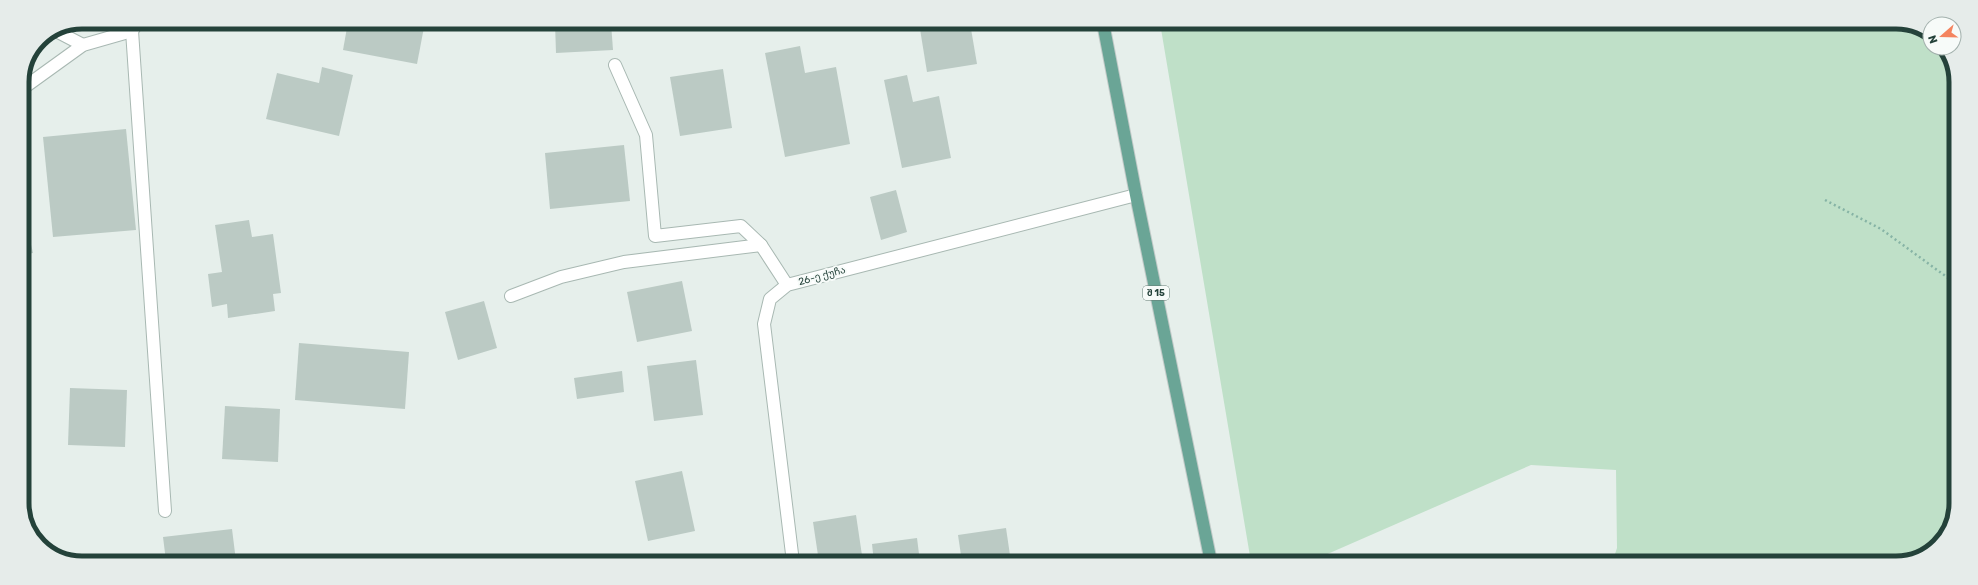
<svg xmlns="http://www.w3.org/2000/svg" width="1978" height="585" font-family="Rubik,'Noto Sans Georgian',sans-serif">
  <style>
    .green { fill: #bfe0c8 }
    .building { fill: #bbcac4 }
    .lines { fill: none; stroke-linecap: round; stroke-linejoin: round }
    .minor-casing { stroke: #a8b8b2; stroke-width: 14 }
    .major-casing { stroke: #c2cac8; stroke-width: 14 }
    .path { stroke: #86b3a5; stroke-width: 2.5; stroke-dasharray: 2 3; stroke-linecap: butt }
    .minor { stroke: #fff; stroke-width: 12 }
    .major { stroke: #6aa596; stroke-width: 12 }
    .labels { text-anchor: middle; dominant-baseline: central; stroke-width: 4; stroke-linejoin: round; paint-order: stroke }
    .shield { fill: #f7fbf9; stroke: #637a73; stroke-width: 1 }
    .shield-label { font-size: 9px; font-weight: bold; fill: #24423a }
    .street-label { font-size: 10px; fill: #24423a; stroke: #f7fbf9 }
    .rim { fill: none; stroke: #24423a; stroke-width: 5 }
  </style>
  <rect width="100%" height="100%" fill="#e6efeb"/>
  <path class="green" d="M1160,23L1912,24L1930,35V48H1944L1956,78L1954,519L1933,551L1897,563H1612L1617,548L1616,470L1531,465L1316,559L1303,562H1251Z"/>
  <g class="building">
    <path d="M348,22H425L417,64L343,50Z"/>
    <path d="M555,23H611L613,50L556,53Z"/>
    <path d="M919,23H970L977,64L927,72Z"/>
    <path d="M800,46L805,73L836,67L850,144L785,157L765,53Z"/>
    <path d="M322,67L353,75L339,136L266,119L277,73L319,83Z"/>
    <path d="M723,69L732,128L680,136L670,77Z"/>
    <path d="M907,75L913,102L939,96L951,158L902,168L884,80Z"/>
    <path d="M126,129L136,230L53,237L43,137Z"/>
    <path d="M624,145L630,201L550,209L545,153Z"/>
    <path d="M896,190L907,232L881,240L870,197Z"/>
    <path d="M22,207L33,253L22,255Z"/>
    <path d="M249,220L252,237L273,234L281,293L273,294L275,311L228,318L227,304L212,307L208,274L222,272L215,225Z"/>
    <path d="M682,281L692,331L637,342L627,292Z"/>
    <path d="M484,301L497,348L458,360L445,312Z"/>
    <path d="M22,314L25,334L22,335Z"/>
    <path d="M299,343L409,352L405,409L295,400Z"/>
    <path d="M696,360L703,415L654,421L647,366Z"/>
    <path d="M622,371L624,392L577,399L574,378Z"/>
    <path d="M22,386L25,387L23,402H22Z"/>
    <path d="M70,388L127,390L125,447L68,445Z"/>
    <path d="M225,406L280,409L278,462L222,459Z"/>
    <path d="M682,471L695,531L648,541L635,481Z"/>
    <path d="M856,515L863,562H819L813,522Z"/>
    <path d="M1006,528L1011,562H962L958,535Z"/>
    <path d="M232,529L236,561H166L163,537Z"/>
    <path d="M917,538L920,562H874L872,544Z"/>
  </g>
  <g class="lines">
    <g class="minor-casing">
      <g id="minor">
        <path d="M132,31L165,511"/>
        <path d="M58,32L83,45"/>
        <path d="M615,65L646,135L655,236L741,226L761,245L787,285"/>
        <path d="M22,89L83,45L132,31L138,22"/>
        <path d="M511,296L561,277L624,262L761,245"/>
        <path d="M793,562L764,324L770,299L787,285L1136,195"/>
      </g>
    </g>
    <g class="major-casing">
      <path id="major" d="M1103,23L1136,195L1211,562"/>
    </g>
    <path class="path" d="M1825,200L1881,229L1955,283"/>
    <use href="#minor" class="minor"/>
    <use href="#major" class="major"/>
  </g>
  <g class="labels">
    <rect class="shield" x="1143" y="286" width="26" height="14" rx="3"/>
    <g class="shield-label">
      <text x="1156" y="293">შ 15</text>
    </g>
    <g class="street-label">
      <text transform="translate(822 276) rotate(-15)">26-ე ქუჩა</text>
    </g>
  </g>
  <path d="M0 0H1978V585H0ZM82 29H1896A53 53 0 0 1 1949 82V503A53 53 0 0 1 1896 556H82A53 53 0 0 1 29 503V82A53 53 0 0 1 82 29Z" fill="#e6ecea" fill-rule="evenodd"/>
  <path class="rim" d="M82 29H1896A53 53 0 0 1 1949 82V503A53 53 0 0 1 1896 556H82A53 53 0 0 1 29 503V82A53 53 0 0 1 82 29Z"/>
  <g transform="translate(1942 36) rotate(250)"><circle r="19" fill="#f7fbf9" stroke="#a3b1ad"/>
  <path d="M0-3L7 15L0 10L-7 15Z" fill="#f4845f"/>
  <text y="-6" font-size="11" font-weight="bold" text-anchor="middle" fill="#24423a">N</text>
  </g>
</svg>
